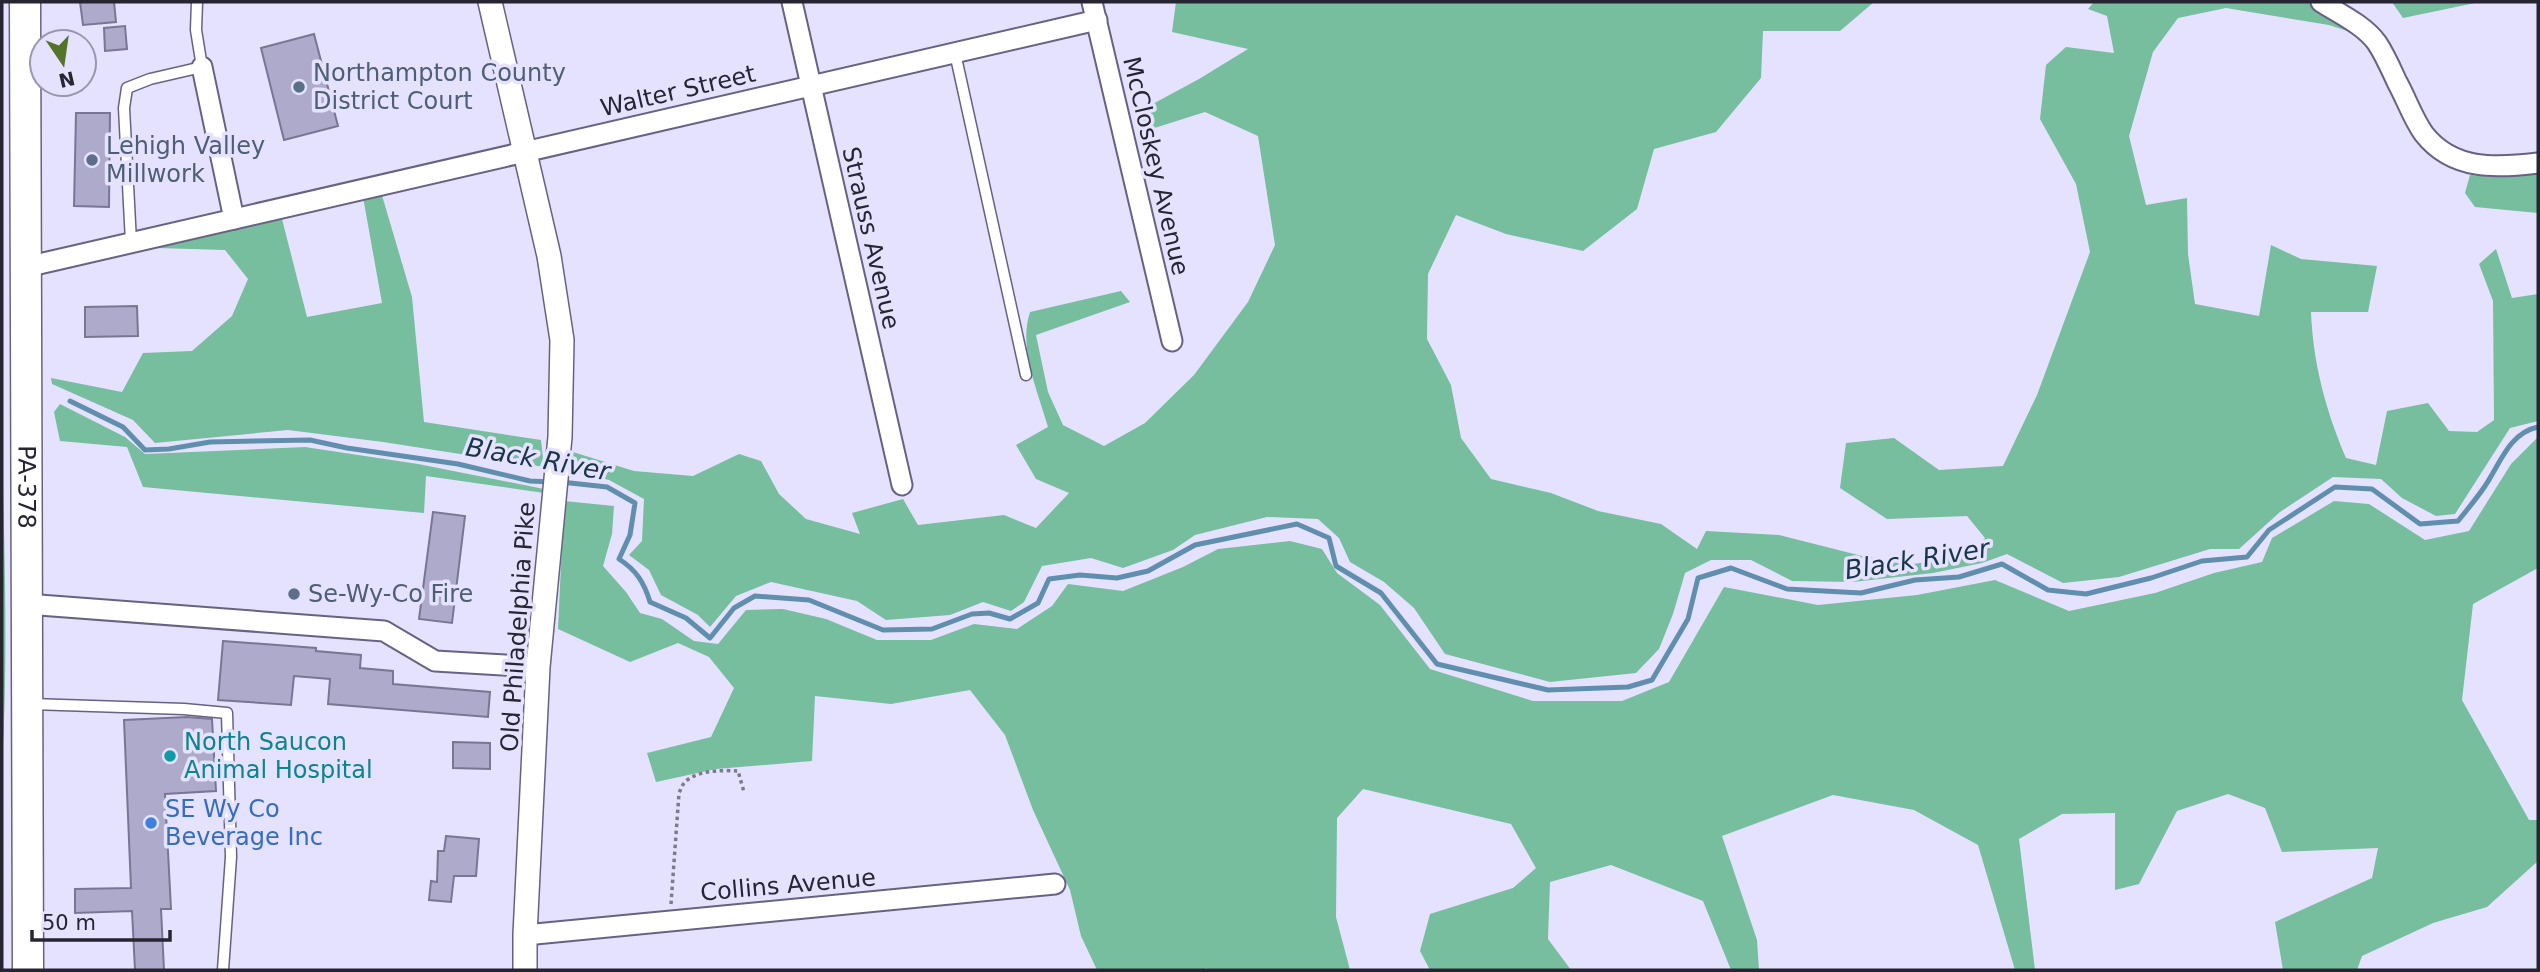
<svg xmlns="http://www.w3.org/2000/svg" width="2540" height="972" font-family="'DejaVu Sans',sans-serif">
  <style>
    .forest { fill: #76be9e }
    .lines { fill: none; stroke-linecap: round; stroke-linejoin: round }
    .stream { stroke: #608fae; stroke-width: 5 }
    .building { fill: #aeaacc; stroke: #7a7595; stroke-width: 2 }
    .service-casing { stroke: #676282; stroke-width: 13 }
    .minor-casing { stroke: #676282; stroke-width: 23 }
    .tertiary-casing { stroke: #676282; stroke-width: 26 }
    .primary-casing { stroke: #676282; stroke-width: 33 }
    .path { stroke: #7d7a8e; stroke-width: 3.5; stroke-dasharray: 3.5 3.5; stroke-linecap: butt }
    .service { stroke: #fff; stroke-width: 10 }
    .minor { stroke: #fff; stroke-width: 19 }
    .tertiary { stroke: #fff; stroke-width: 23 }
    .primary { stroke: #fff; stroke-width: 30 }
    .service-dot { fill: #5c6f8a; stroke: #e5e2ff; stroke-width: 2.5 }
    .culture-dot { fill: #0f9aa8; stroke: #e5e2ff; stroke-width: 2.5 }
    .shop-dot { fill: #3f7fe0; stroke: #e5e2ff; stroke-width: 2.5 }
    .labels { text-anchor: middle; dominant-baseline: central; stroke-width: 7; stroke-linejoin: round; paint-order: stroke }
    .service-label { font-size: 24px; fill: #4e5e75; stroke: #e5e2ff; text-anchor: start }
    .street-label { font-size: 24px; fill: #272532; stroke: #e5e2ff }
    .culture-label { font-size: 24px; fill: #0d838f; stroke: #e5e2ff; text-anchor: start }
    .shop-label { font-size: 24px; fill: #366cbe; stroke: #e5e2ff; text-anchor: start }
    .water-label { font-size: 26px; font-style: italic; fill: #183647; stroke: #e5e2ff }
  </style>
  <rect width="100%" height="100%" fill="#e5e2ff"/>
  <g class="forest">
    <path d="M1176,2H1874L1840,31H1763L1761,78L1716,132L1654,149L1637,209L1583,251L1506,234L1456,215L1428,274L1427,339L1451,385L1461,438L1491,479L1551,493L1598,511L1661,524L1697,549L1706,531L1779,535L1862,556L1913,564L1969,556L1985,538L1967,516L1887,519L1840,488L1846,443L1894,438L1939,470L2003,466L2037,395L2090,252L2076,184L2040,119L2046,65L2066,47L2114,53L2107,16L2088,9L2094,2H2307L2354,33L2329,25L2226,8L2178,18L2153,52L2129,136L2146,205L2187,198L2188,254L2195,304L2259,316L2271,245L2301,259L2377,266L2368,312H2311C2313,364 2326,411 2346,458L2376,465L2387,411L2428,403L2449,431L2477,432L2494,420L2493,301L2479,264L2496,249L2512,298L2538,294V421L2510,428L2455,514L2436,516L2402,498L2381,479L2333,477L2280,512L2239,549H2210L2119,577L2063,583L2007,554L1982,563L1933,573L1853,582L1792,581L1751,560H1711L1685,573L1673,614L1659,649L1636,673L1550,682L1445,654L1414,608L1384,582L1350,562L1339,538L1318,519L1267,517L1195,535L1173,550L1123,568L1091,558L1042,566L1024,602L1011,611L983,602L950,615L886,620L857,601L771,582L736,596L710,627L698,615L661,595L649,570L629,555L642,541L644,499L609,480L570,471L573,452L634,471L693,476L739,454L761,461L779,494L806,519L860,534L852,513L903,499L918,525L1004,515L1036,528L1069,493L1036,479L1016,445L1048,427C1038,391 1018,349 1030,312L1121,291L1130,302L1036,335L1048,392L1063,425L1104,446L1145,423L1194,375L1248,302L1275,245L1258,136L1205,112L1145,131L1136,113L1199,79L1248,49L1172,32Z"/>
    <path d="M2392,2H2480L2403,18Z"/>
    <path d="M2538,170V213L2475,207L2465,193L2470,175L2494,177Z"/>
    <path d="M381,192L412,297L424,422L541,440L544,467L383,442L288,430L155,443L133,420L52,384L51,378L122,392L143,353L192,351L232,316L248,279L225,250L157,248L282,219L307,317L382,303L363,197Z"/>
    <path d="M60,404L125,437L145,454L305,447L418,464L544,489V493L426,476L424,513L143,487L127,447L60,441L54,412Z"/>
    <path d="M2538,437V568L2473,604L2462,700L2529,820H2538V861L2487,907L2433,923L2362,956L2357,970H2283L2275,922L2372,878L2378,848L2282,852L2265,808L2228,794L2177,811L2139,884L2115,890V813L2062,814L2019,839L2035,970H2015L1978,845L1914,810L1833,795L1722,836L1757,940L1759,970H1731L1703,901L1611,865L1550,882L1548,939L1571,970H1430L1420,951L1430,914L1513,888L1536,868L1511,824L1363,789L1337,818L1336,917L1350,970H1209L1206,968L1205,970H1097L1081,936L1070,890L1033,810L1005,735L970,690L891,704L815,696L812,761L716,769L656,782L647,753L711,737L734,688L709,657L678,643L630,662L558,629L564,501L614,506L612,534L603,566L626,592L640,613L662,619L694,641L718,644L746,610L783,609L826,619L877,640H931L974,624L1017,629L1052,606L1068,584L1123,591L1183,567L1218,549L1290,541L1322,549L1337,573L1380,605L1430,669L1533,701H1622L1669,682L1724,587L1818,605L1917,595L1995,580L2069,611L2155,593L2214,573L2262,562L2272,538L2334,501L2369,504L2425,540L2469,531L2511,464Z"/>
    <path d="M2,456C5,560 8,663 2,767Z"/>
  </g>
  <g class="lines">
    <g class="stream">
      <path d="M70,401L123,427L145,450L169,449L210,442L310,440L347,448L458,464L530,481L551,482"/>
      <path d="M561,482L607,487L635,503L630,535L619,559C636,570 644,582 650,602L686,618L710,638L734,608L755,596L809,600L883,630L932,629L972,614L989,613L1010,619L1038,603L1049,579L1080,575L1117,578L1148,571L1195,545L1297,524L1329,538L1336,566L1381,593L1437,664L1548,690L1628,687L1652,680L1688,619L1698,578L1731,568L1787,589L1861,593L1915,580L1959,577L2002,564L2048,590L2086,594L2151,578L2202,561L2247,557L2269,530L2335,487L2372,489L2420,524L2458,521C2467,510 2477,498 2485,486C2500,464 2509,433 2538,427"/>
    </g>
  </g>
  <g class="building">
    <path d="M80,2H114L116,22L83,25Z"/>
    <path d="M125,26L127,49L105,51L104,28Z"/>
    <path d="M314,34L338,126L284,140L261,48Z"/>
    <path d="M76,113H110L109,207L74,206Z"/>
    <path d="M137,306L138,336L85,337V307Z"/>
    <path d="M433,512L465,516L452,623L419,619Z"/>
    <path d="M223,641L316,648V651L361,655L360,668L393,671V684L490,692L488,717L328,704L330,679L294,676L291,705L218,700Z"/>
    <path d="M187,717L212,719L216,791L165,794L171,909H161L164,970H135L132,911L75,913V889L131,888L124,720Z"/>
    <path d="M453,742L490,743V769L453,768Z"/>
    <path d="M446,836L479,839L476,876H454L451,902L429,900L431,881L437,882L438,851H444Z"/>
  </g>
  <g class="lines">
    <g class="service-casing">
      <g id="service">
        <path d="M955,53L1026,375"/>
        <path d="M131,242L124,108L127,88L150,79L202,67L196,30L197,2"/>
        <path d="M31,704L184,709L227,713L231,857L223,970"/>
      </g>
    </g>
    <g class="minor-casing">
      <g id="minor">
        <path d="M792,2L902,485"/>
        <path d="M1092,2L1172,341"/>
        <path d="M2321,2C2340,14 2364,25 2377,43C2385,55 2391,69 2397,82C2406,98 2413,119 2424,134C2453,171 2497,168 2538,163"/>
        <path d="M202,67L234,219"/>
        <path d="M26,267L1097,20"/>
        <path d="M26,604L384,631L435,661L538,667"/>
        <path d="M525,935L1055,884"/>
      </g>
    </g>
    <g class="tertiary-casing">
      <path id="tertiary" d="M490,2L549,256L562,340L560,437L538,667L525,935V970"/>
    </g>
    <g class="primary-casing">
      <g id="primary">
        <path id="s1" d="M25,2L28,970"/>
      </g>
    </g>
    <path class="path" d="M671,904L679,793C681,789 682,785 685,782C697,770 722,770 738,771L744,792"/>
    <use href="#service" class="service"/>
    <use href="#minor" class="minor"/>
    <use href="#tertiary" class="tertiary"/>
    <use href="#primary" class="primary"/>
  </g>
  <g class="service-dot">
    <circle cx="299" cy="87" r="7"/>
    <circle cx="92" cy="160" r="7"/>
    <circle cx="294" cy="594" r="7"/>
  </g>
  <circle class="culture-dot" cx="170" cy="756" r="7"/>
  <circle class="shop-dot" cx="151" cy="823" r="7"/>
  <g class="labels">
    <g class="service-label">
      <text x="313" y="73">Northampton County<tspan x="313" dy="28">District Court</tspan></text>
      <text x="106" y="146">Lehigh Valley<tspan x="106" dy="28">Millwork</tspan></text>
      <text x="308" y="594">Se-Wy-Co Fire</text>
    </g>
    <g class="street-label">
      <text transform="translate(678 91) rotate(-13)">Walter Street</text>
      <text transform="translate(1156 166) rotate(77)">McCloskey Avenue</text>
      <text transform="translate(871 238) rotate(77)">Strauss Avenue</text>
      <text stroke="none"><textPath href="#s1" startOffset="485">PA-378</textPath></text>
      <text transform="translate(518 627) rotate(-86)">Old Philadelphia Pike</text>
      <text transform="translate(788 885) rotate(-5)">Collins Avenue</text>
    </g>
    <g class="culture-label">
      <text x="184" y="742">North Saucon<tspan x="184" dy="28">Animal Hospital</tspan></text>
    </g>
    <g class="shop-label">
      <text x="165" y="809">SE Wy Co<tspan x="165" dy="28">Beverage Inc</tspan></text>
    </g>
    <g class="water-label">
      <text transform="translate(538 459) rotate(10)">Black River</text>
      <text transform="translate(1917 559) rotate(-9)">Black River</text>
    </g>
  </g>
  <rect width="2540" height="972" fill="none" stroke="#272532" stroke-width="7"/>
  <g transform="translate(63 63) rotate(167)"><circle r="33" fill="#e5e2ff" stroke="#9996ad" stroke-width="2"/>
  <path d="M0-5L12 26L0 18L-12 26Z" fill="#54742a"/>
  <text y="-10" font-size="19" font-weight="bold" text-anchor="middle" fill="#272532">N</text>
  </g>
  <path d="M32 930v10h138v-10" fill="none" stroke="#272532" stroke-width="3.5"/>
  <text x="42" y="930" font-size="21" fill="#272532" stroke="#e5e2ff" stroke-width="5" paint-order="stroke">50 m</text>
</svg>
